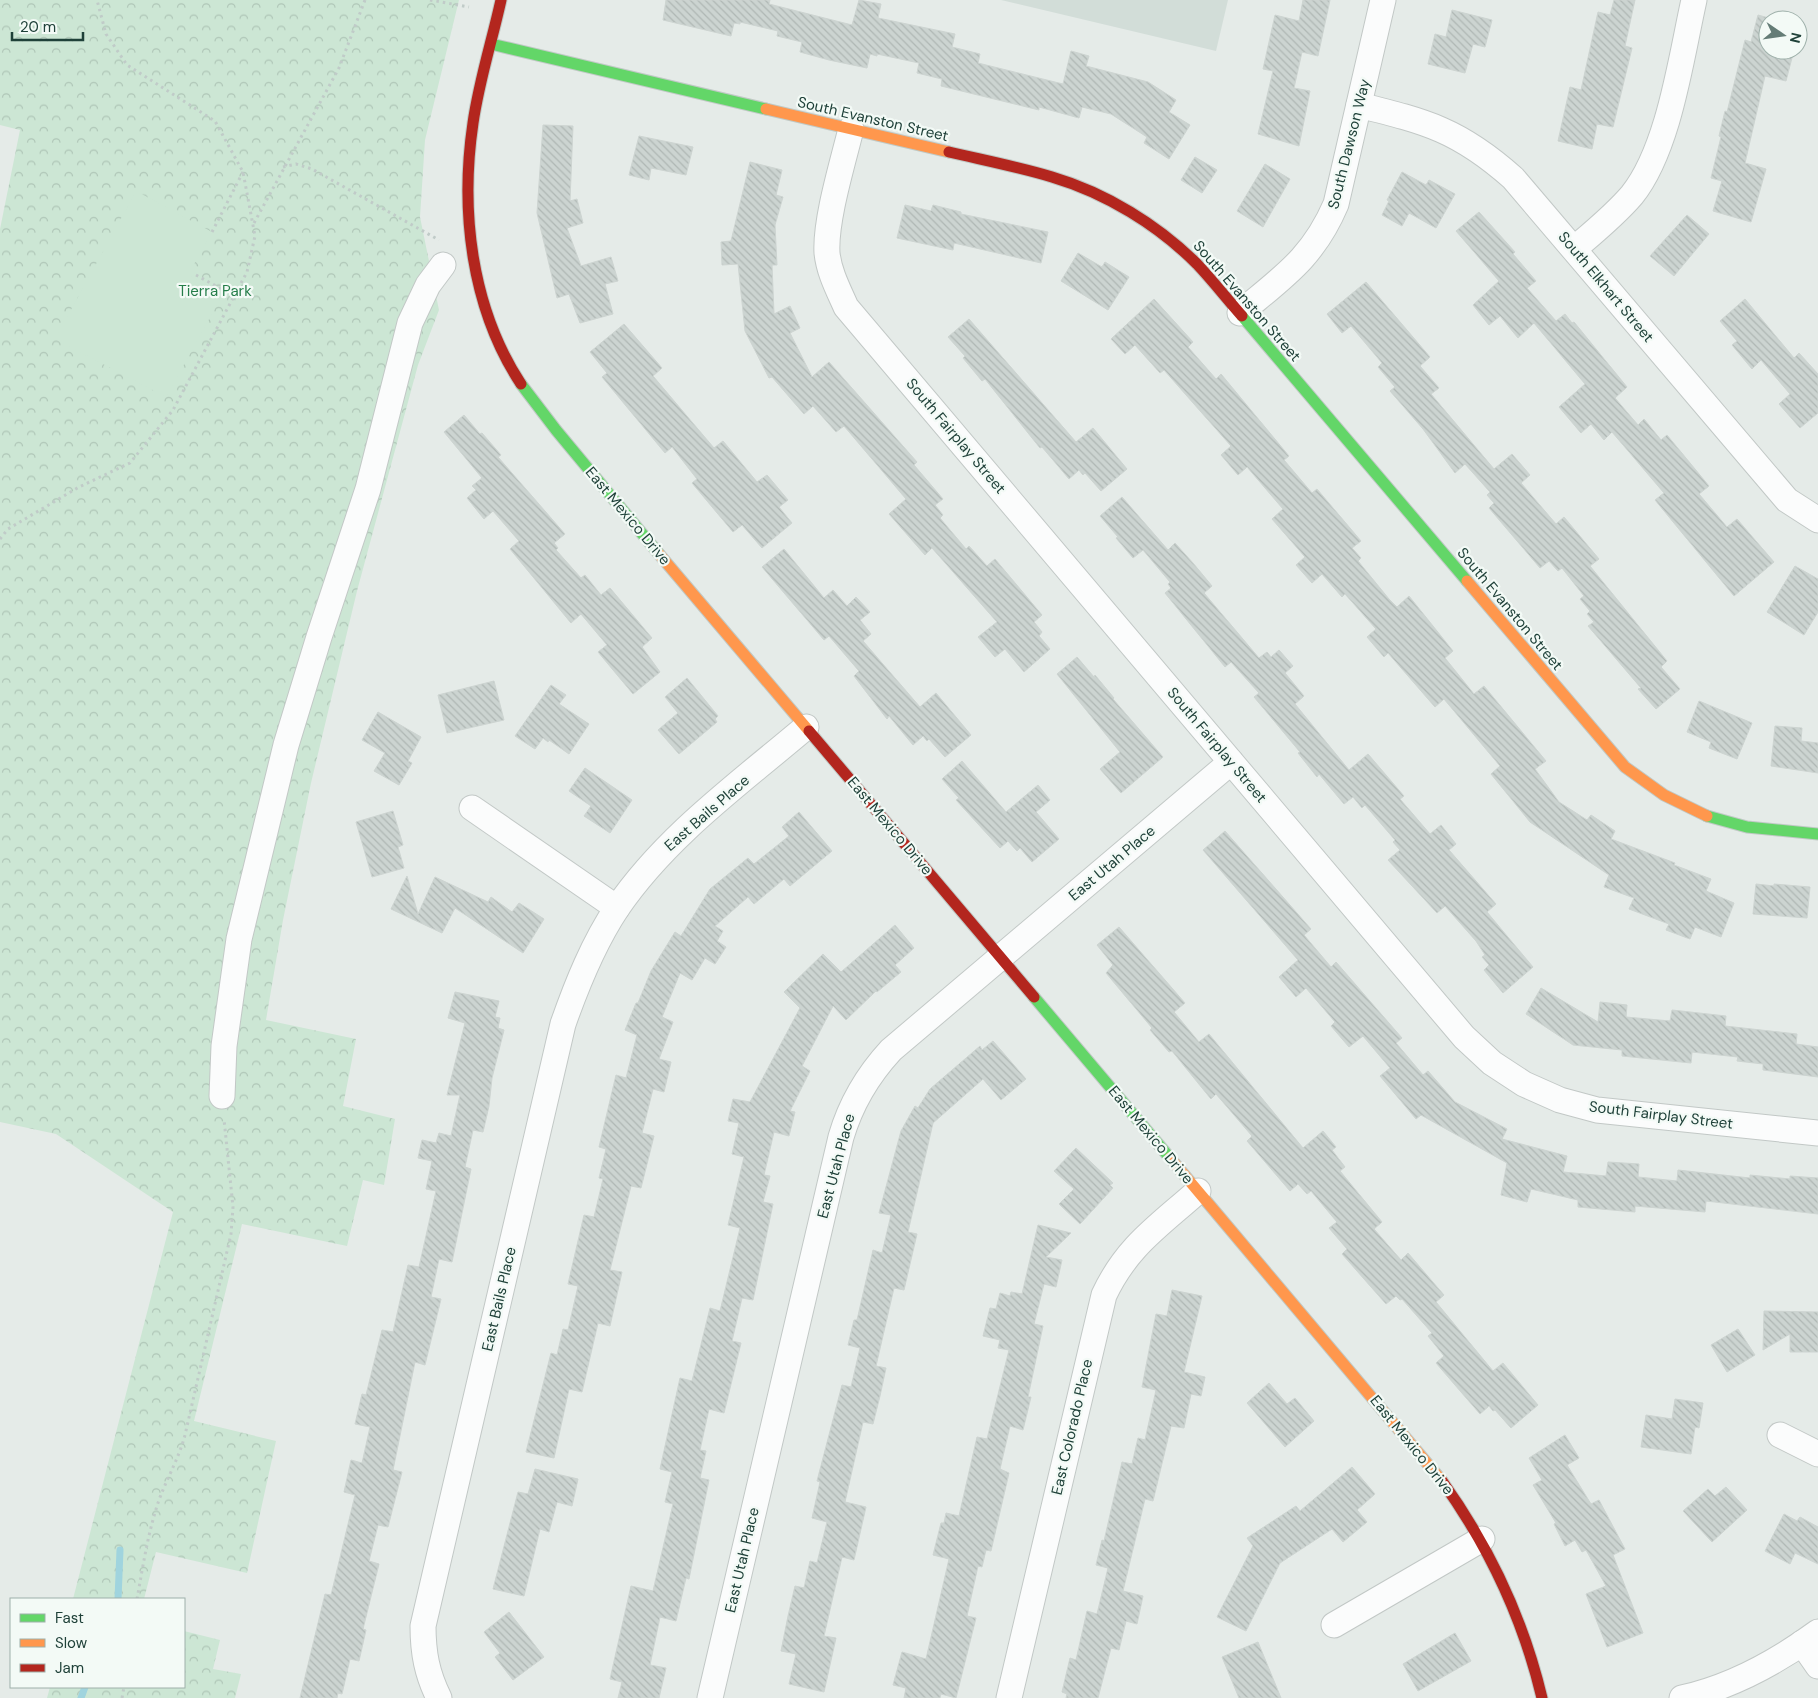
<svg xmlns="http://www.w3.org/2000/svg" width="1818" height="1698" font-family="'DM Sans',sans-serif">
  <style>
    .built { fill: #d2ddd8 }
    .park { fill: url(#park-crowns) }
    .pitch { fill: #cce6d4 }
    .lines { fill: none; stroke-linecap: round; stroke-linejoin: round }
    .stream { stroke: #a0d4de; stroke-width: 7 }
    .building { fill: url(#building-back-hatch); stroke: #cdd4d1 }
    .street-casing { stroke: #c2c8c6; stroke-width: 27 }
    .fast-casing { stroke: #c0c9c5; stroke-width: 13 }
    .slow-casing { stroke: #c0c9c5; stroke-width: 13 }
    .jam-casing { stroke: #c0c9c5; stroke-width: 13 }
    .path { stroke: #c0cbc8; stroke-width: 3; stroke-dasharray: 2.5 4; stroke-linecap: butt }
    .street { stroke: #fbfcfc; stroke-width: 25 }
    .fast { stroke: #63d668; stroke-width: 11 }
    .slow { stroke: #ff974d; stroke-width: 11 }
    .jam { stroke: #b3261e; stroke-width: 11 }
    .labels { text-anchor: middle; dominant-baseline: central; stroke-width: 4.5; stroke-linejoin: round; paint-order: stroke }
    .street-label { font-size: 15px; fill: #1f4139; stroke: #f3faf6 }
    .park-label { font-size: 15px; fill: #247d49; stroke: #f3faf6 }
  </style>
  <defs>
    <pattern id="park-crowns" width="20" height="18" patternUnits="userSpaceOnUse" patternTransform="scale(1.25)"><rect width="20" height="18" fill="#cce6d4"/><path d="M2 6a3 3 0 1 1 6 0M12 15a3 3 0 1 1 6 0" fill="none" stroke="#afc6b7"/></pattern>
    <pattern id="building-back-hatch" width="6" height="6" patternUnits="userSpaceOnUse" patternTransform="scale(1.25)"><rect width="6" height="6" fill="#ccd4d1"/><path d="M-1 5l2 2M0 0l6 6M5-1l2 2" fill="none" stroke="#afb7b4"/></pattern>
  </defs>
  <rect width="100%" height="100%" fill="#e5ebe8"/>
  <path class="built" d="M1001,0H1228L1216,51Z"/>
  <g class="park">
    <path d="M0,0H459L425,140L420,217L439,310L418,365L357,591L311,783L283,920L266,1020L356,1039L343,1106L395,1119L384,1185L363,1180L347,1246L242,1224L194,1421L276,1441L247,1573L156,1552L144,1599H73L173,1212L56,1134L0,1122V229L20,130L0,125Z"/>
    <path d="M184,1631L220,1640L213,1669L241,1674L235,1698H47L50,1687H184Z"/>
  </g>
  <path class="pitch" d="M136,191L212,232L188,275L223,294L166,397L55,339Z"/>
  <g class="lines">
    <g class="stream">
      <path d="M118,1599L120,1550"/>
      <path d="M81,1698L85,1687"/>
    </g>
  </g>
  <g class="building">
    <path d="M666,0H770L769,4L852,25L859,0L881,4L878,18L955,34L952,47L980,54L978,63L1063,84L1071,51L1089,56L1086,66L1148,82L1176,100L1169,112L1190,125L1169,159L1144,143L1147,137L1111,114L1082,107L1079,118L1039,107V110L941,86L942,79L917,73L919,63L877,54V56L870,54L867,68L829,60L800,52L802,42L777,36L778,31L740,22V24L734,23L731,36L663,20Z"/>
    <path d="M1303,0H1330L1318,56L1302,52L1294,88L1310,91L1299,146L1258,134L1273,71L1263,69L1275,15L1299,21Z"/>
    <path d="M1614,0H1635L1625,46L1632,48L1613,127L1597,124L1592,149L1558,141L1570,87L1581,90L1598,12L1610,15Z"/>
    <path d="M1452,10L1492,20L1485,47L1473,44L1465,73L1428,64L1435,34L1446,37Z"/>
    <path d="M1758,15L1776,20H1768V50H1794L1786,81L1765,76L1745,163L1766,169L1751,222L1713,211L1722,181L1711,178L1721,137L1719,136L1725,111L1727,112L1745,40L1751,42Z"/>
    <path d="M543,125L573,126L570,201L577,199L583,223L567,228L581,266L611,257L618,281L605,284L613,314L580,323L569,294L557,298L537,213Z"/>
    <path d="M639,136L693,147L686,175L651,168L649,180L629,175Z"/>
    <path d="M1195,157L1217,170L1202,193L1181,180Z"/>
    <path d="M750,162L782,170L776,195L783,197L775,225L777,265H772L774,314L790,306L800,328L790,333L812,377L829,362L917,462L914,465L943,499L935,505L943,515L940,518L966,549L969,546L987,566L995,559L1042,615L1034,622L1042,632L1039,636L1050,649L1024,672L1005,649L995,657L978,637L997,622L932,548L925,555L889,514L906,499L844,426L836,432L813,406L804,414L772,377L769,378L745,331L738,264L722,265L721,242L731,241Z"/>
    <path d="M1265,164L1290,179L1263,227L1237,211Z"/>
    <path d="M1402,172L1426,185L1429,180L1455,194L1436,228L1409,213L1402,226L1382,215L1389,201L1387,200Z"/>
    <path d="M905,205L931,211L933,205L961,212V214L1048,232L1041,263L954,243L953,250L897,238Z"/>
    <path d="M1479,212L1515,252L1513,254L1536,281L1527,288L1556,321L1565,314L1572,323L1574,322L1627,387L1615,398L1638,425L1644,419L1661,440L1667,435L1709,486L1699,494L1727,527L1737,519L1774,562L1734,596L1655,500L1664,493L1612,432L1604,440L1591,424L1581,433L1559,407L1585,384L1534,323L1518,338L1500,316L1489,325L1473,305L1499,281L1456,231Z"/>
    <path d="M1687,215L1709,234L1674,276L1650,256Z"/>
    <path d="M1078,253L1102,267L1105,262L1129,277L1108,310L1061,281Z"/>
    <path d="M1366,282L1430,357L1420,366L1439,388L1431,394L1494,469L1512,454L1530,475L1521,483L1556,524L1564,517L1599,559L1590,566L1667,661L1661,667L1680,689L1656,709L1638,689L1641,688L1588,626L1594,622L1587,614L1590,611L1580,599L1584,596L1562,568L1558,571L1549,561L1540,568L1489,508L1494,503L1487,495L1490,492L1465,464L1455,473L1423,429L1390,391L1395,387L1378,367L1382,363L1351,326L1342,333L1327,314Z"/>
    <path d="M1154,299L1193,342L1188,347L1216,379L1221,374L1289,456L1284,460L1312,493L1317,489L1361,541L1352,548L1361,558L1358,561L1389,599L1397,607L1409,596L1453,651L1445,658L1474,694L1484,686L1546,761L1535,769L1559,802L1587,820L1591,815L1615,831L1611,839L1675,863L1674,865L1711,879L1706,891L1734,903L1721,937L1695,927L1690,939L1666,930L1669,924L1629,909L1634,898L1604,887L1609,875L1530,822L1491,774L1500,766L1444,699L1435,707L1388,653L1384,657L1367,637L1376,629L1345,594L1342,597L1322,574L1312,583L1296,565L1305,557L1272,519L1283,509L1247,467L1238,475L1221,455L1231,446L1164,370L1160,373L1135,345L1125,354L1111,339Z"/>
    <path d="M1745,299L1794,358L1799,353L1818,374V413L1800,428L1779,404L1790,394L1761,360L1752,369L1732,345L1737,341L1720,321Z"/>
    <path d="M969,319L1076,442L1093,428L1127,469L1101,491L1085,473L1083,475L1079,470L1069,479L1042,447L1040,448L985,379L982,381L963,358L965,356L948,337Z"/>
    <path d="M624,324L662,368L653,376L714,448L723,441L757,482L767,475L788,500L779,507L792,523L762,548L742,525L733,532L692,483L697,479L672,447L665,453L602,377L607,373L590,352Z"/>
    <path d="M464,415L480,434L482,433L501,455L498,457L565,534L554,543L558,548L556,550L581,578L585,575L601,595L610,588L652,638L642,647L660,672L633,694L598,652L607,645L581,614L571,623L510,549L519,541L493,511L484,519L467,498L476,490L472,486L482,478L444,432Z"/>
    <path d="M1122,497L1168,550L1175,543L1193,563L1212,586L1204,593L1259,658L1267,652L1271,657L1279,650L1293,666L1285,673L1304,696L1295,704L1349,770L1368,754L1404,796L1400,799L1430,834L1441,825L1456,844L1449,850L1496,904L1487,912L1533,967L1503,993L1484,970L1489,965L1482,957L1485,955L1476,941L1445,906L1437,913L1388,860L1400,850L1393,842L1395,840L1365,805L1362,808L1353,797L1344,804L1319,774L1317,777L1298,753L1300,752L1254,697L1259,693L1231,662L1225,667L1165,593L1171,588L1168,584L1170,582L1143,550L1133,558L1116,538L1118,537L1100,516Z"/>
    <path d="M784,549L824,598L833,590L847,606L856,597L870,612L860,620L871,634L863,641L920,707L936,693L971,735L945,757L929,739L927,741L923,736L913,745L889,716L887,719L854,676L859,671L829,636L824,640L762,567Z"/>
    <path d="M1795,566L1818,579V612L1804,635L1767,612Z"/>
    <path d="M1077,657L1094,677L1095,675L1114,698L1113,699L1163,757L1121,793L1100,769L1120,752L1057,674Z"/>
    <path d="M687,678L718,716L715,719L717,722L679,754L658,730L678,713L665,697Z"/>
    <path d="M494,681L504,720L447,733L438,695Z"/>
    <path d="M551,685L566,695L559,704L589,724L569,754L549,740L548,742L543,738L535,749L515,736Z"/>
    <path d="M1699,701L1752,723L1737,759L1709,748L1711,742L1687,732Z"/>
    <path d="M378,712L421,737L408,761L412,763L399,785L374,771L385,753L362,740Z"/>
    <path d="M1775,726L1802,728L1801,741L1818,743V773L1771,766Z"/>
    <path d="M962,761L1006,812L1038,785L1050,800L1036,812L1059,839L1032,862L1020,848L1017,851L1008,841L1000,848L956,800L959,798L942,779Z"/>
    <path d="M585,768L632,800L610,833L584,816L591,806L569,791Z"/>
    <path d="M393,811L403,845L398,847L404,868L372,877L356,822Z"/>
    <path d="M799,812L832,851L790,886L784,879L754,904L748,897L715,926L723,931L717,941L726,947L715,964L705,958L692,980L680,973L662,1017L673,1022L659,1059L671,1062L664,1092L653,1089L642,1133L654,1136L641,1188L631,1186L610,1270L622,1272L610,1326L598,1323L582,1392L569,1389L554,1458L526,1452L551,1353L557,1355L563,1329L568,1330L578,1286L568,1284L584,1215L594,1217L603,1179L599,1178L606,1149L599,1147L616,1075L626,1078L637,1035L625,1030L636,1003H638L651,971L675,932L681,936L710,889L748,858L754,864L789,836L782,827Z"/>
    <path d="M1225,831L1311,929L1304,935L1331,967L1336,962L1402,1038L1396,1043L1423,1075L1428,1071L1455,1102L1507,1129L1502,1139L1567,1156L1563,1172L1606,1176L1608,1162L1639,1164L1638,1177L1677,1181L1678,1170L1750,1178V1175L1790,1179V1176L1818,1178V1214L1706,1201L1705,1212L1635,1206V1212L1578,1207V1200L1531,1189L1527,1202L1501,1195L1507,1163L1421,1115L1416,1119L1380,1076L1390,1068L1363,1036L1349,1047L1331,1026L1335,1022L1306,988L1296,997L1279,977L1298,960L1203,850Z"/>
    <path d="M407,876L418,914L435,877L488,902L491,897L512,912L519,903L544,919L523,953L455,908L442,933L391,909Z"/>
    <path d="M1756,884L1774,886V884L1810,887L1807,918L1753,914Z"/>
    <path d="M895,925L914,948L895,965L901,972L877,992L876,991L846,1020L833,1006L802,1066L810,1071L790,1111L795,1112L789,1136L774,1132L764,1175L770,1176L763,1202L773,1204L753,1300L742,1298L732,1341L741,1343L724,1413L709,1409L700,1450L706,1451L700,1478L709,1480L689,1579L686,1578L676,1621L660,1617L650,1665L666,1668L659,1698H618L622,1682L610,1679L631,1586L653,1591L673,1504L665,1502L672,1472L660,1469L680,1378L692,1381L710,1308L720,1311L740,1228L728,1225L744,1157L732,1154L739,1123L728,1121L733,1099L750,1102L800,1008L784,992L823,954L841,972Z"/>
    <path d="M1119,927L1185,1003L1174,1012L1199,1042L1209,1034L1303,1148L1323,1131L1336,1147L1332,1150L1345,1167L1340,1171L1382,1222L1374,1229L1401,1260L1408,1253L1444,1295L1436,1302L1493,1371L1503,1363L1538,1405L1511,1428L1495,1410L1493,1411L1489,1406L1480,1414L1436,1363L1444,1356L1428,1336L1432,1333L1402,1299L1400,1300L1396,1296L1386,1304L1342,1254L1347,1249L1329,1228L1337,1222L1311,1191L1307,1194L1298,1184L1290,1191L1247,1141L1252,1136L1216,1094L1211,1099L1172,1051L1169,1052L1150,1030L1152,1028L1106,973L1113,965L1097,945Z"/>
    <path d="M1541,988L1598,1022L1600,1002L1627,1005L1626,1017L1670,1021L1672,1010L1726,1016L1725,1026L1797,1034L1796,1044L1818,1047V1077L1763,1070V1064L1737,1061L1738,1057L1692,1052L1691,1063L1622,1056V1050L1573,1045L1526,1014Z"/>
    <path d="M455,992L499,1001L495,1017L500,1018L498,1028L504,1030L492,1078L489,1106L483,1132L473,1130L465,1167L471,1169L452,1262L439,1259L431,1297L441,1299L425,1365L415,1362L393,1470L402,1472L388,1527L378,1525L369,1561L379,1564L363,1629L366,1630L359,1661L350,1659L342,1694L338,1693L337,1698H300L325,1594L331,1595L355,1495L344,1492L351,1460L362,1463L370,1427L355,1424L362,1394L366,1395L382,1330L393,1332L408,1265L419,1267L436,1191L426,1189L432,1161L418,1158L422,1140L436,1143L439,1133L451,1136L460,1095H447L465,1023L448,1018Z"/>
    <path d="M993,1041L1026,1079L1001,1100L983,1079L933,1123L908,1232L917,1234L904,1290L894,1288L876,1366L886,1368L880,1396L873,1424L863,1422L845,1502L866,1507L854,1560L842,1557L824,1636L836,1638L824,1692L789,1684L796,1654L781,1651L788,1616L795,1586L804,1588L810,1561L817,1563L827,1522L812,1518L820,1482L817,1481L842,1385L851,1387L860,1348L848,1345L854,1320H857L873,1250L882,1253L891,1215L879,1213L901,1131L915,1106L918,1108L930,1089L980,1046L982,1050Z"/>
    <path d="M1076,1148L1113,1183L1110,1185L1113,1188L1080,1224L1059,1204L1074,1189L1054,1171Z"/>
    <path d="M1038,1225L1071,1233L1046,1257L1062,1260L1056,1287L1044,1284L1034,1324L1043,1326L1028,1397H1031L1023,1430L1010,1426L1000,1469L1009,1473L991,1551L986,1550L982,1567L978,1566L967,1616L976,1618L956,1698L941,1694L940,1698H904L906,1688L893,1685L902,1652L926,1659L949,1559L933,1555L941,1523H944L946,1513L959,1516L977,1437L987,1439L1009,1350L998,1348L1000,1340L983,1336L990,1308L996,1309L1000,1293L1010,1296L1011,1292L1022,1294Z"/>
    <path d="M1172,1290L1202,1296L1184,1372L1205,1377L1201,1396L1191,1394L1184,1428L1171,1426L1153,1501L1145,1499L1123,1591L1143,1596L1137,1624L1126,1621L1119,1650L1111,1648L1098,1698H1066L1067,1694L1062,1692L1070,1658L1076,1660L1087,1611L1097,1614L1108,1568L1096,1565L1102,1540L1104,1541L1122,1462L1132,1464L1138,1438L1145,1440L1156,1390L1142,1387L1156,1314L1167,1316Z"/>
    <path d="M1764,1311L1818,1312V1352H1790V1334L1763,1350Z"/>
    <path d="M1738,1329L1755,1355L1727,1372L1711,1345Z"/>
    <path d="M1269,1383L1287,1404L1295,1398L1314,1421L1285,1447L1247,1403Z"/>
    <path d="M1675,1399L1703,1403L1699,1428L1695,1427L1691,1454L1641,1447L1646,1415L1672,1419Z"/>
    <path d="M1565,1435L1579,1458L1567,1465L1591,1504L1599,1500L1625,1549L1613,1555L1643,1633L1607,1647L1586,1594L1606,1586L1586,1550L1582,1552L1575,1540L1565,1546L1554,1524L1556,1523L1533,1485L1542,1480L1529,1458Z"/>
    <path d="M1352,1467L1375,1494L1357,1510L1367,1522L1343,1542L1332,1529L1280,1563L1246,1631L1217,1617L1253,1546L1247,1538L1296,1506L1300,1511Z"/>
    <path d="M535,1469L578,1479L572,1506L557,1502L549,1532L540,1529L524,1596L493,1589L518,1492L528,1494Z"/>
    <path d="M1726,1487L1747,1510L1712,1542L1683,1511L1708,1489L1715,1496Z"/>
    <path d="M1784,1514L1797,1521L1800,1517L1818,1527V1564L1795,1553L1790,1564L1765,1551Z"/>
    <path d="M509,1612L544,1657L513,1680L495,1657L500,1653L484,1632Z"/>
    <path d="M1455,1633L1471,1661L1418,1691L1403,1664Z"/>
    <path d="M1258,1642L1281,1698H1239L1222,1657Z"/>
  </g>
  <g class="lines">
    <g class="street-casing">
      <g id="street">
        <path d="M1359,105C1427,122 1459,130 1513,178L1787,500L1818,520"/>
        <path d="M851,129C843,162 825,220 827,253C829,272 838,289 846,307L1464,1037L1492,1063L1524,1084L1560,1100L1597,1110L1818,1133"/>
        <path d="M1574,249C1594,232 1615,215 1632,195C1669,149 1681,58 1694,0"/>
        <path d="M1240,313C1283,277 1313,258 1336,204L1383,0"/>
        <path d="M472,808L617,908"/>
        <path d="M222,1096L224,1046L239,939L286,745L319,637L368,489L410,323L428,285L443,265"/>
        <path d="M1780,1435L1818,1454"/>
        <path d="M1334,1625L1482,1539"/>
        <path d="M1802,1643L1818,1666"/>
        <path d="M439,1698C427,1674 423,1653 423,1626L563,1024C577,984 593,944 617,908C666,836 740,783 806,727"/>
        <path d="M710,1698L841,1137C851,1103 867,1076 891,1050L1231,762"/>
        <path d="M1009,1698L1104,1295C1127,1246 1159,1226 1198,1191"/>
        <path d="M1682,1698C1732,1687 1777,1662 1818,1632"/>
      </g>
    </g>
    <g class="fast-casing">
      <g id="fast">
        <path d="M491,44L766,109"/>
        <path d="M1242,316L1467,581"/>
        <path d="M521,384L556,430L659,554"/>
        <path d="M1707,816L1747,827L1818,834"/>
        <path d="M1034,997L1170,1158"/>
      </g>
    </g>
    <g class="slow-casing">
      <g id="slow">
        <path d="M766,109L949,152"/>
        <path d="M659,554L809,731"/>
        <path d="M1467,581L1625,767L1664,795L1707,816"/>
        <path d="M1170,1158L1442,1481"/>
      </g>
    </g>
    <g class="jam-casing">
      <g id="jam">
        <path d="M501,0C492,41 479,81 473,123C460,211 471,308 521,384"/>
        <path d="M949,152C983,160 1019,167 1052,177C1106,193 1158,225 1197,264C1213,281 1227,299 1242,316"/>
        <path d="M809,731L1034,997"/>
        <path d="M1442,1481C1490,1548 1523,1618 1542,1698"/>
      </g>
    </g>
    <g class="path">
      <path d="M430,0L469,7"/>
      <path d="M283,167L296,164L312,169L439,240"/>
      <path d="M254,223L339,68L365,0"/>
      <path d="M212,232L243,172"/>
      <path d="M196,275L234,296"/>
      <path d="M0,539L8,529L79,487L130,463L173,410L247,272L255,236L243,172L215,121L127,65L106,34L97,0"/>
      <path d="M137,1599C143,1566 148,1532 159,1500C167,1478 179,1458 185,1435L231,1234L233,1207L224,1119"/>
      <path d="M122,1698L124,1687"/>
    </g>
    <use href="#street" class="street"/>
    <use href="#fast" class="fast"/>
    <use href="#slow" class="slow"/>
    <use href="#jam" class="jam"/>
  </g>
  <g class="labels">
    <g class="street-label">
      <text transform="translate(873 119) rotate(13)">South Evanston Street</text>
      <text transform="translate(1349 144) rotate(-76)">South Dawson Way</text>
      <text transform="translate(1606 287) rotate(50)">South Elkhart Street</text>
      <text transform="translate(1247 301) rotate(49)">South Evanston Street</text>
      <text transform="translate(956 436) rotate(50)">South Fairplay Street</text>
      <text transform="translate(628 516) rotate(50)">East Mexico Drive</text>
      <text transform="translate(1510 609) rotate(50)">South Evanston Street</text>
      <text transform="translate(1217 745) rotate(50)">South Fairplay Street</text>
      <text transform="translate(707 813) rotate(-41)">East Bails Place</text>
      <text transform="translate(890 826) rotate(50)">East Mexico Drive</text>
      <text transform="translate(1112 863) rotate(-40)">East Utah Place</text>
      <text transform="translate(1661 1115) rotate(7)">South Fairplay Street</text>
      <text transform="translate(1151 1135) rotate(50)">East Mexico Drive</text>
      <text transform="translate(836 1166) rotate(-75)">East Utah Place</text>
      <text transform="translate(499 1299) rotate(-77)">East Bails Place</text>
      <text transform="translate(1072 1427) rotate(-77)">East Colorado Place</text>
      <text transform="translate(1412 1445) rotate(51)">East Mexico Drive</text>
      <text transform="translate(742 1560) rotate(-77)">East Utah Place</text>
    </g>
    <g class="park-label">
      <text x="215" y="291">Tierra Park</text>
    </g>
  </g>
  <rect x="10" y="1598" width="175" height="90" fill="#f3faf6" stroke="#9eb0aa"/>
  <rect x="20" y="1614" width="25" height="8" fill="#63d668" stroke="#9eb0aa"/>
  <text x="55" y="1623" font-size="15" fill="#1f4139">Fast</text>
  <rect x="20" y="1639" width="25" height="8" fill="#ff974d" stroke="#9eb0aa"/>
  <text x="55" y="1648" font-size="15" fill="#1f4139">Slow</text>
  <rect x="20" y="1664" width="25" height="8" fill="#b3261e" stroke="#9eb0aa"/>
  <text x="55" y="1673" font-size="15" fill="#1f4139">Jam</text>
  <g transform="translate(1783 35) rotate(103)"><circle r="24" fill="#f3faf6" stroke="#9eb0aa"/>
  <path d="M0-4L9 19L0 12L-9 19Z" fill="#647c76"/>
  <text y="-8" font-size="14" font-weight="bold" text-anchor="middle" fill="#1f4139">N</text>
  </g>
  <path d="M12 32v8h71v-8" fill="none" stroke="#1f4139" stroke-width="2.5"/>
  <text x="20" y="32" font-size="15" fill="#1f4139" stroke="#f3faf6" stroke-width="4" paint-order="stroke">20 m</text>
</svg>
